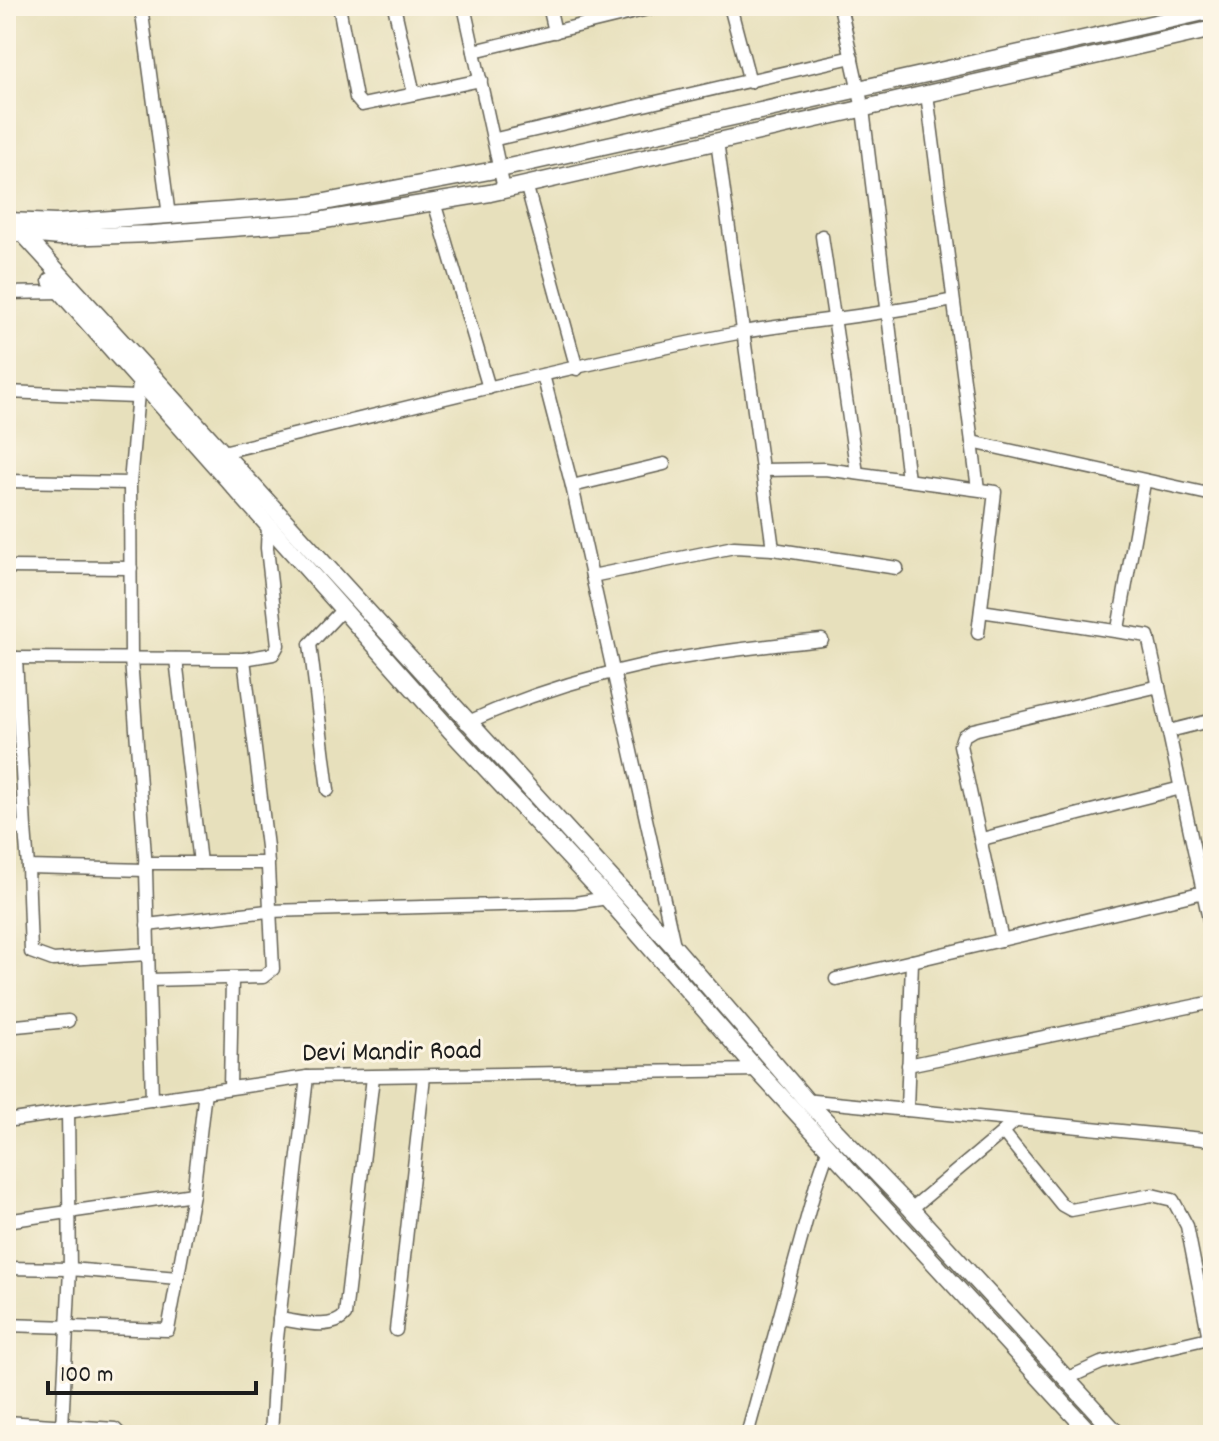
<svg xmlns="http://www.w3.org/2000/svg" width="1219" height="1441" font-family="Dekko,sans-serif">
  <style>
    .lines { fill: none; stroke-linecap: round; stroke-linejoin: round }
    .street-casing { stroke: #636154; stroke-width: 15 }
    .secondary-casing { stroke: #636154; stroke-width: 19 }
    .street { stroke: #fff; stroke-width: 12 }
    .secondary { stroke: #fff; stroke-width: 16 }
    .labels { text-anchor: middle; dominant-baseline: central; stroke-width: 6; stroke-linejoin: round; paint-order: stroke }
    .street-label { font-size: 28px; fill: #1c1c1c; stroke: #fcf5e5 }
  </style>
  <rect width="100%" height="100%" fill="#fcf5e5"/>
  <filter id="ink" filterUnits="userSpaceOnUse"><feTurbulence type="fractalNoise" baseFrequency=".0125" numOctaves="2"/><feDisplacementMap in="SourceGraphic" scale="16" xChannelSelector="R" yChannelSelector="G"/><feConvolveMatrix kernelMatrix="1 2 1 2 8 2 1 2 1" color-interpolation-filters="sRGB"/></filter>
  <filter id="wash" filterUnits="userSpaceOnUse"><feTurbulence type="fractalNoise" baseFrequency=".006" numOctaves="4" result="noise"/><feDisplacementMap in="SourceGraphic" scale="32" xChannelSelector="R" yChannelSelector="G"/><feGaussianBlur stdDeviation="1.8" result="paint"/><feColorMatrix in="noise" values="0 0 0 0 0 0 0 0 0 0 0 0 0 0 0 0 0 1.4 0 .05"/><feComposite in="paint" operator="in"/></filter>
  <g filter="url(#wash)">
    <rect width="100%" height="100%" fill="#e7e0bc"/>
  </g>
  <g filter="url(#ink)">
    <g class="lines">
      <g class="street-casing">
        <g id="street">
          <path d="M141,6L169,216"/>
          <path d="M339,6L356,98L362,105L481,80"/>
          <path d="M394,6L414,94"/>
          <path d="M464,6L504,189"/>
          <path d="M549,6L555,32"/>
          <path d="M730,6L750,82"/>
          <path d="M840,6L863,109L908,480"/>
          <path d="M474,51L660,6"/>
          <path d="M927,94L978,489"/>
          <path d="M496,139L852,57"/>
          <path d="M717,141L773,549"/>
          <path d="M526,184L577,369"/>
          <path d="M434,202L489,388"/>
          <path d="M822,236L857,473"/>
          <path d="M6,293L61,292"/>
          <path d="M543,375L572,486L674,945"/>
          <path d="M139,382L130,483L131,659L146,870L152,1100"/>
          <path d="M6,392L136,397"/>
          <path d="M972,442L1213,495"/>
          <path d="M223,452C396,411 569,365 743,332C813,320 884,315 953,300"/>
          <path d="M762,470L825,469L995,492L978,633"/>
          <path d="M6,481L130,483"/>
          <path d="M572,486L664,464"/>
          <path d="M6,567L131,568"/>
          <path d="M592,576L734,547L773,549L897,568"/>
          <path d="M981,611L1148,636L1210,924"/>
          <path d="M1118,629L1144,483"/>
          <path d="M6,658L244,659L273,654L278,645L267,548L268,523"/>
          <path d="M16,658L25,828"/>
          <path d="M176,659L200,863"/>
          <path d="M466,723C586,668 692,653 822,640"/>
          <path d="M1169,731L1213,720"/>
          <path d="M328,790L310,644L344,608"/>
          <path d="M6,830L25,828L28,867L146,870"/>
          <path d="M982,839L1181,788"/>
          <path d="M145,863H268"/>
          <path d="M28,867L31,952L53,960L148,954"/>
          <path d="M147,925L268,911L575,903L607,898"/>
          <path d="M1002,940L960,745L963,736L973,730L1159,686"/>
          <path d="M836,979L1204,892"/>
          <path d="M149,980L263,977L273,969L267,847L244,659"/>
          <path d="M6,1027L68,1021"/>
          <path d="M908,1065L1213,1002"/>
          <path d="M230,1088L232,979"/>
          <path d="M804,1100L1213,1140"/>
          <path d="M907,1110L912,961"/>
          <path d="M6,1121L307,1077L760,1070"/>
          <path d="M1015,1121L1003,1132L1062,1205L1071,1210L1152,1195L1173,1200L1187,1226L1209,1338"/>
          <path d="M911,1209L1003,1132"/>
          <path d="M6,1221L193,1194"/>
          <path d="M6,1268L70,1269L178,1278"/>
          <path d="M279,1319C298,1321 331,1332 345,1315L373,1077"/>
          <path d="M6,1325L168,1330L193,1194L205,1091"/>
          <path d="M396,1330L424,1076"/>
          <path d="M1068,1378L1101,1363L1213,1337"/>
          <path d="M6,1422L115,1429L121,1435"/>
          <path d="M62,1427L70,1269L68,1112"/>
          <path d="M271,1435L276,1347L307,1077"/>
          <path d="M747,1435L816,1185L829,1147"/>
        </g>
      </g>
      <g class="secondary-casing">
        <g id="secondary">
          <path d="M6,215L675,948L806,1100L911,1209L1118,1435"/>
          <path d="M8,221L56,223L309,205L500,169L1213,10"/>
          <path d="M6,232L60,237L152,234L312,222L490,193L1213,29"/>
          <path d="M51,281L450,730L607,898L757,1070L1092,1435"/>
        </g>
      </g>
      <use href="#street" class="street"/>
      <use href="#secondary" class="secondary"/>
    </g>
  </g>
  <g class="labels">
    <g class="street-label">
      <text transform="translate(392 1054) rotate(-1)">Devi Mandir Road</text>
    </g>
  </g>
  <rect width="1219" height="1441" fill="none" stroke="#fcf5e5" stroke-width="32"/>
  <path d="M48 1381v12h208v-12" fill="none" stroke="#1c1c1c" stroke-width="4"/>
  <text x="60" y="1381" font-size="24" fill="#1c1c1c" stroke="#fcf5e5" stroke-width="6" paint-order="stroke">100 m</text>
</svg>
